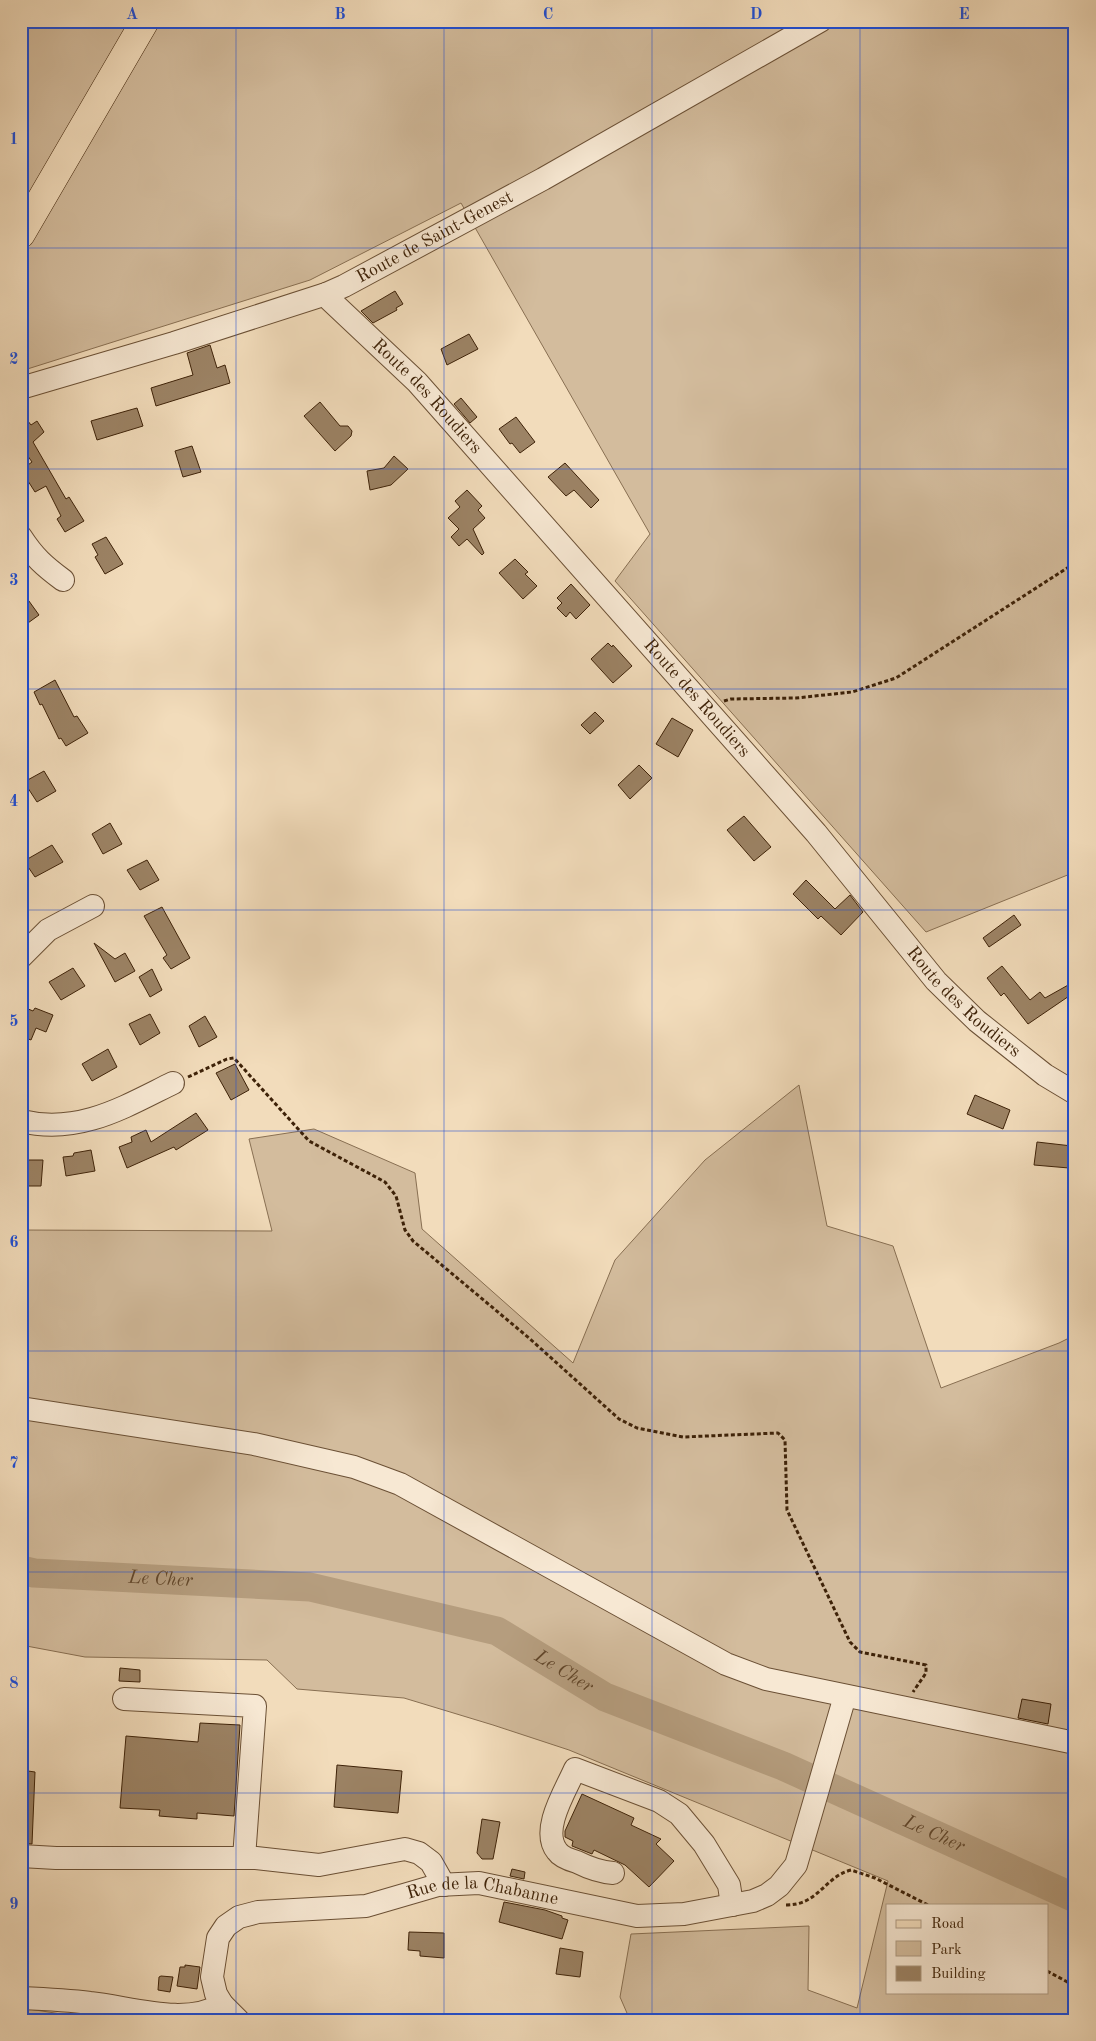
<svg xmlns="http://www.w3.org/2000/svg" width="1096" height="2041" font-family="'Old Standard TT',serif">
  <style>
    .green { fill: #d3bc9d; stroke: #886f52; fill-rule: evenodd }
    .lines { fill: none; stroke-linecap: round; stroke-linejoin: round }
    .river { stroke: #b59d7e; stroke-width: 29 }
    .building { fill: #9c8365; stroke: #3e2208 }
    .minor-casing { stroke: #6b5035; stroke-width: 24 }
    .major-casing { stroke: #3e2208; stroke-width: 29 }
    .path { stroke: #3e2208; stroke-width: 3; stroke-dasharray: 4 2.5; stroke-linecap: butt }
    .minor { stroke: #f7e8d3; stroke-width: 22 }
    .major { stroke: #f2dcbb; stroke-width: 28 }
    .grid { fill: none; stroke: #1d4ed8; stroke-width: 1; stroke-opacity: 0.55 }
    .labels { text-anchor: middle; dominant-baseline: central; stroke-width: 4; stroke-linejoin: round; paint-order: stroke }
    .street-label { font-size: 18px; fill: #3e2208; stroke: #f7e8d3 }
    .water-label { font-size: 19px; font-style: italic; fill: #62472b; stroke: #f7e8d3 }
    .neatline { fill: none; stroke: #1d4ed8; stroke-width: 2 }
    .grid-label { font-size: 16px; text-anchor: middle; font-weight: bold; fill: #1d4ed8 }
  </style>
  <rect width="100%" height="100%" fill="#f2dcbb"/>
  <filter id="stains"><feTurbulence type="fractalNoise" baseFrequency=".004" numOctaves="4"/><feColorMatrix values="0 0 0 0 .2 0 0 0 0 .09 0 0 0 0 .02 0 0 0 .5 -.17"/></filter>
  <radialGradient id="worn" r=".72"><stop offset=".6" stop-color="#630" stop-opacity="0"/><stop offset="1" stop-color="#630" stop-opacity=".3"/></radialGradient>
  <g class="green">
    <path d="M21,21H1075V872L926,932L615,581L650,534L461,203L310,280L21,371Z"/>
    <path d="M799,1085L827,1226L893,1246L941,1388L1059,1343L1075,1335V2020H630L620,1997L631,1934L809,1926L808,1990L857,2008L888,1881L569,1750L493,1725L404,1698L297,1689L267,1660L85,1657L21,1645V1230L272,1231L249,1139L314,1129L415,1173L422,1229L573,1363L615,1260L705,1160ZM887,1905H1047V1992H887Z"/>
    <path d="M29,2009L100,2020H21V2010Z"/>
  </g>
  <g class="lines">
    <path class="river" id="s1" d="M21,1570L34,1573L310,1587L497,1631L605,1697L783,1766L1075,1898"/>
  </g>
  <g class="building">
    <path d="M395,291L403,304L396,308L397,310L373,323L361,311Z"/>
    <path d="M469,334L478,349L447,365L441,349Z"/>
    <path d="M210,345L217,368L225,365L230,383L156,406L151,388L193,375L187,353Z"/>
    <path d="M461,398L477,417L470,423L454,404Z"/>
    <path d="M320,402L340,426H348L352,431L351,436L335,451L304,416Z"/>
    <path d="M137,408L143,426L97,440L91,421Z"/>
    <path d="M21,412L31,425L37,421L44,432L33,442L66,499L69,497L84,521L65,532L57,519L61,516L46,486L35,492L21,470L32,462L23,449L21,451Z"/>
    <path d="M516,417L535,442L520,453L512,443L510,444L499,429Z"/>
    <path d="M192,446L201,472L183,477L175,451Z"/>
    <path d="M394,456L408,469L391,485L370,490L367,471L384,468Z"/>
    <path d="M565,463L599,500L591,508L574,490L566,496L548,477Z"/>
    <path d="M467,490L482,506L478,510L485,518L473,529L484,553L482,555L467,539L459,546L451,537L459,529L448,518L460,507L455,501Z"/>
    <path d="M106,537L123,564L105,574L95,557L98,555L92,544Z"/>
    <path d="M515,559L528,572L525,574L537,586L523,599L499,573Z"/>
    <path d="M571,584L590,605L576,619L570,612L566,617L557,608L562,603L557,598Z"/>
    <path d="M21,590L39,615L21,628Z"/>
    <path d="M608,643L612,647L613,645L632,666L613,683L591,659Z"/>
    <path d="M55,680L74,717L77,716L88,733L66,746L61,738L59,739L42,704L40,705L34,692Z"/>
    <path d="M595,712L604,721L590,734L581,725Z"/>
    <path d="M672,718L693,730L678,757L656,744Z"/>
    <path d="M639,765L652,778L630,799L618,785Z"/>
    <path d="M44,771L56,791L37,802L24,782Z"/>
    <path d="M744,816L771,847L754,861L727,830Z"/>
    <path d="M110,823L122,844L103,854L92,834Z"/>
    <path d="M52,845L63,862L35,877L24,861Z"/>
    <path d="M147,860L159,880L140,890L127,870Z"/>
    <path d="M806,880L835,909L850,895L863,912L841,935L821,916L818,919L793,894Z"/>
    <path d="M162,907L190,958L171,969L163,958L167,955L144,916Z"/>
    <path d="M1014,915L1021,925L989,947L983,938Z"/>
    <path d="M94,943L115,959L125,953L135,971L115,982Z"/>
    <path d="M1002,966L1030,1000L1040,992L1045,998L1070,984L1075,992L1028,1024L1004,993L1001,996L987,978Z"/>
    <path d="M73,968L85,986L61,1000L49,982Z"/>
    <path d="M152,969L162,990L150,997L139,977Z"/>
    <path d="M21,1006L33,1011L35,1008L53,1015L46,1032L36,1028L31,1040L21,1036Z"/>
    <path d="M150,1014L160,1033L140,1045L129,1024Z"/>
    <path d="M205,1016L217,1037L199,1047L189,1026Z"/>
    <path d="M108,1049L117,1067L92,1081L82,1064Z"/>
    <path d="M235,1064L249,1090L231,1100L216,1073Z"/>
    <path d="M975,1095L1010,1110L1003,1129L967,1114Z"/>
    <path d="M196,1113L208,1130L176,1150L174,1147L127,1168L119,1147L132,1142L131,1137L146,1130L151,1142Z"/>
    <path d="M1037,1142L1072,1146L1069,1168L1034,1165Z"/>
    <path d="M91,1150L95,1171L66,1176L63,1157L73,1156L74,1153Z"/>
    <path d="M21,1160H43L41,1186H21Z"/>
    <path d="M120,1668L140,1670V1682L119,1681Z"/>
    <path d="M1022,1699L1051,1704L1048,1724L1018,1718Z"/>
    <path d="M200,1723L240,1725L234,1816L197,1813V1819L159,1816L160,1810L120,1808L126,1736L198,1742Z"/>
    <path d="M337,1765L402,1771L398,1813L334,1807Z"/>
    <path d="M21,1770L35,1772L32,1844L21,1843Z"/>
    <path d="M582,1794L634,1818L631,1825L661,1839L656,1844L674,1861L649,1887L625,1865L594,1850L592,1854L572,1846L573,1841L565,1837V1831Z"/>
    <path d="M482,1819L500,1822L493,1859H482L477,1853Z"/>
    <path d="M512,1869L525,1872L524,1879L510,1876Z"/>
    <path d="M504,1902L545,1910L562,1916V1918L568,1920L562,1939L499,1922Z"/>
    <path d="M409,1932L444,1933V1958L420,1956V1951L408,1950Z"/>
    <path d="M560,1948L583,1952L580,1977L556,1974Z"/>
    <path d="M185,1965L200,1967L197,1989L177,1986L180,1967H185Z"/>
    <path d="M161,1976L173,1977L170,1992L158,1990L159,1977Z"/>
  </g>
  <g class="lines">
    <g class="minor-casing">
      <g id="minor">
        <path id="s2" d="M326,294L330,300L417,382L816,833L936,981L977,1021L1045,1075L1075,1093"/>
        <path id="s3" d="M21,388L174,343L326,294L344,286L543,179L820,21"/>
        <path d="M21,537C34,557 44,566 63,580"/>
        <path d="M21,957L48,930L93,906"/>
        <path d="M21,1121C79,1135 124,1107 173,1083"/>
        <path d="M21,1408L254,1444L354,1467L400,1484L726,1664L766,1679L1075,1743"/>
        <path d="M124,1699L255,1706L244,1858"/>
        <path d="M21,1856L56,1858H256L319,1865L405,1849L419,1853L431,1862L444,1885"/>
        <path d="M613,1873C600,1872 589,1868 577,1862C570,1860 561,1857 557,1851C540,1830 566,1790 575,1769L659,1801L679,1814L704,1844L729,1885L732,1905"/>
        <path d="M21,1998C44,1999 67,2000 90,2003C130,2007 186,2027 222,2004"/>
        <path id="s4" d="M238,2020L222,2004L216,1994L212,1977L218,1938L226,1926L239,1917L258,1912L366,1906L438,1885L479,1883L637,1916L684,1914L753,1901L767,1895L779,1886L796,1865L845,1696"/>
      </g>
    </g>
    <g class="major-casing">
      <path id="major" d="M21,234L145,21"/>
    </g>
    <g class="path">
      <path d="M724,701L731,699L796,698L852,692L896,678L1075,563"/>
      <path d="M188,1077L227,1059L234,1058L309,1141L385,1182L396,1196L405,1230L413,1241L529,1338L619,1419L637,1428L683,1437L778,1433L785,1440L787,1510L850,1642L860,1652L926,1665V1673L913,1692"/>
      <path d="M786,1905C819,1905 824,1877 851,1870L875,1878L928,1905"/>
      <path d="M1047,1971L1075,1986"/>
    </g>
    <use href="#minor" class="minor"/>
    <use href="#major" class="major"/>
  </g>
  <path class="grid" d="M236,21V2020M444,21V2020M652,21V2020M860,21V2020M21,248H1075M21,469H1075M21,689H1075M21,910H1075M21,1131H1075M21,1351H1075M21,1572H1075M21,1793H1075"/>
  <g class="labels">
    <g class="street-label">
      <text stroke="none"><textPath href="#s3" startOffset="442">Route de Saint-Genest</textPath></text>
      <text stroke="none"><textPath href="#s2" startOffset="144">Route des Roudiers</textPath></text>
      <text stroke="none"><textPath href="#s2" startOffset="549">Route des Roudiers</textPath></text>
      <text stroke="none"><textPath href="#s2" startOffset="954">Route des Roudiers</textPath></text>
      <text stroke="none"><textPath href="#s4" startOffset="369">Rue de la Chabanne</textPath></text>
    </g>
    <g class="water-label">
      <text stroke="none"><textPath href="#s1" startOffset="140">Le Cher</textPath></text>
      <text stroke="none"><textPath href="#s1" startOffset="560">Le Cher</textPath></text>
      <text stroke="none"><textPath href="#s1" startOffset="965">Le Cher</textPath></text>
    </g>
  </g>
  <rect width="1096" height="2041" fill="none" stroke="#f2dcbb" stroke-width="55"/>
  <rect x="886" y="1904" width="162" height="90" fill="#f7e8d3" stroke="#ad9982"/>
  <rect x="896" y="1920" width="25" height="8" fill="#f2dcbb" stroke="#ad9982"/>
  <text x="931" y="1928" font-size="15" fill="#3e2208">Road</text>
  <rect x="896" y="1941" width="25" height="15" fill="#d3bc9d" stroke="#ad9982"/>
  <text x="931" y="1954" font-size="15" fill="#3e2208">Park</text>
  <rect x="896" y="1966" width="25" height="15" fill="#9c8365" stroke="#ad9982"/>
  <text x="931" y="1978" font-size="15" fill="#3e2208">Building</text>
  <rect x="28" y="28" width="1040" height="1986" class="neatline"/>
  <g class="grid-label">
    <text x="132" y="19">A</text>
    <text x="340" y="19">B</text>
    <text x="548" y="19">C</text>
    <text x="756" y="19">D</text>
    <text x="964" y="19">E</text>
    <text x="14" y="144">1</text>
    <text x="14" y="364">2</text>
    <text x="14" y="585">3</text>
    <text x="14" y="806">4</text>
    <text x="14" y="1026">5</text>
    <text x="14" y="1247">6</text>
    <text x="14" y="1468">7</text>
    <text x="14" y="1688">8</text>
    <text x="14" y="1909">9</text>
  </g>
  <rect width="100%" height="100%" filter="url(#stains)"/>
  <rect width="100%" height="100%" fill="url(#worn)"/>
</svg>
